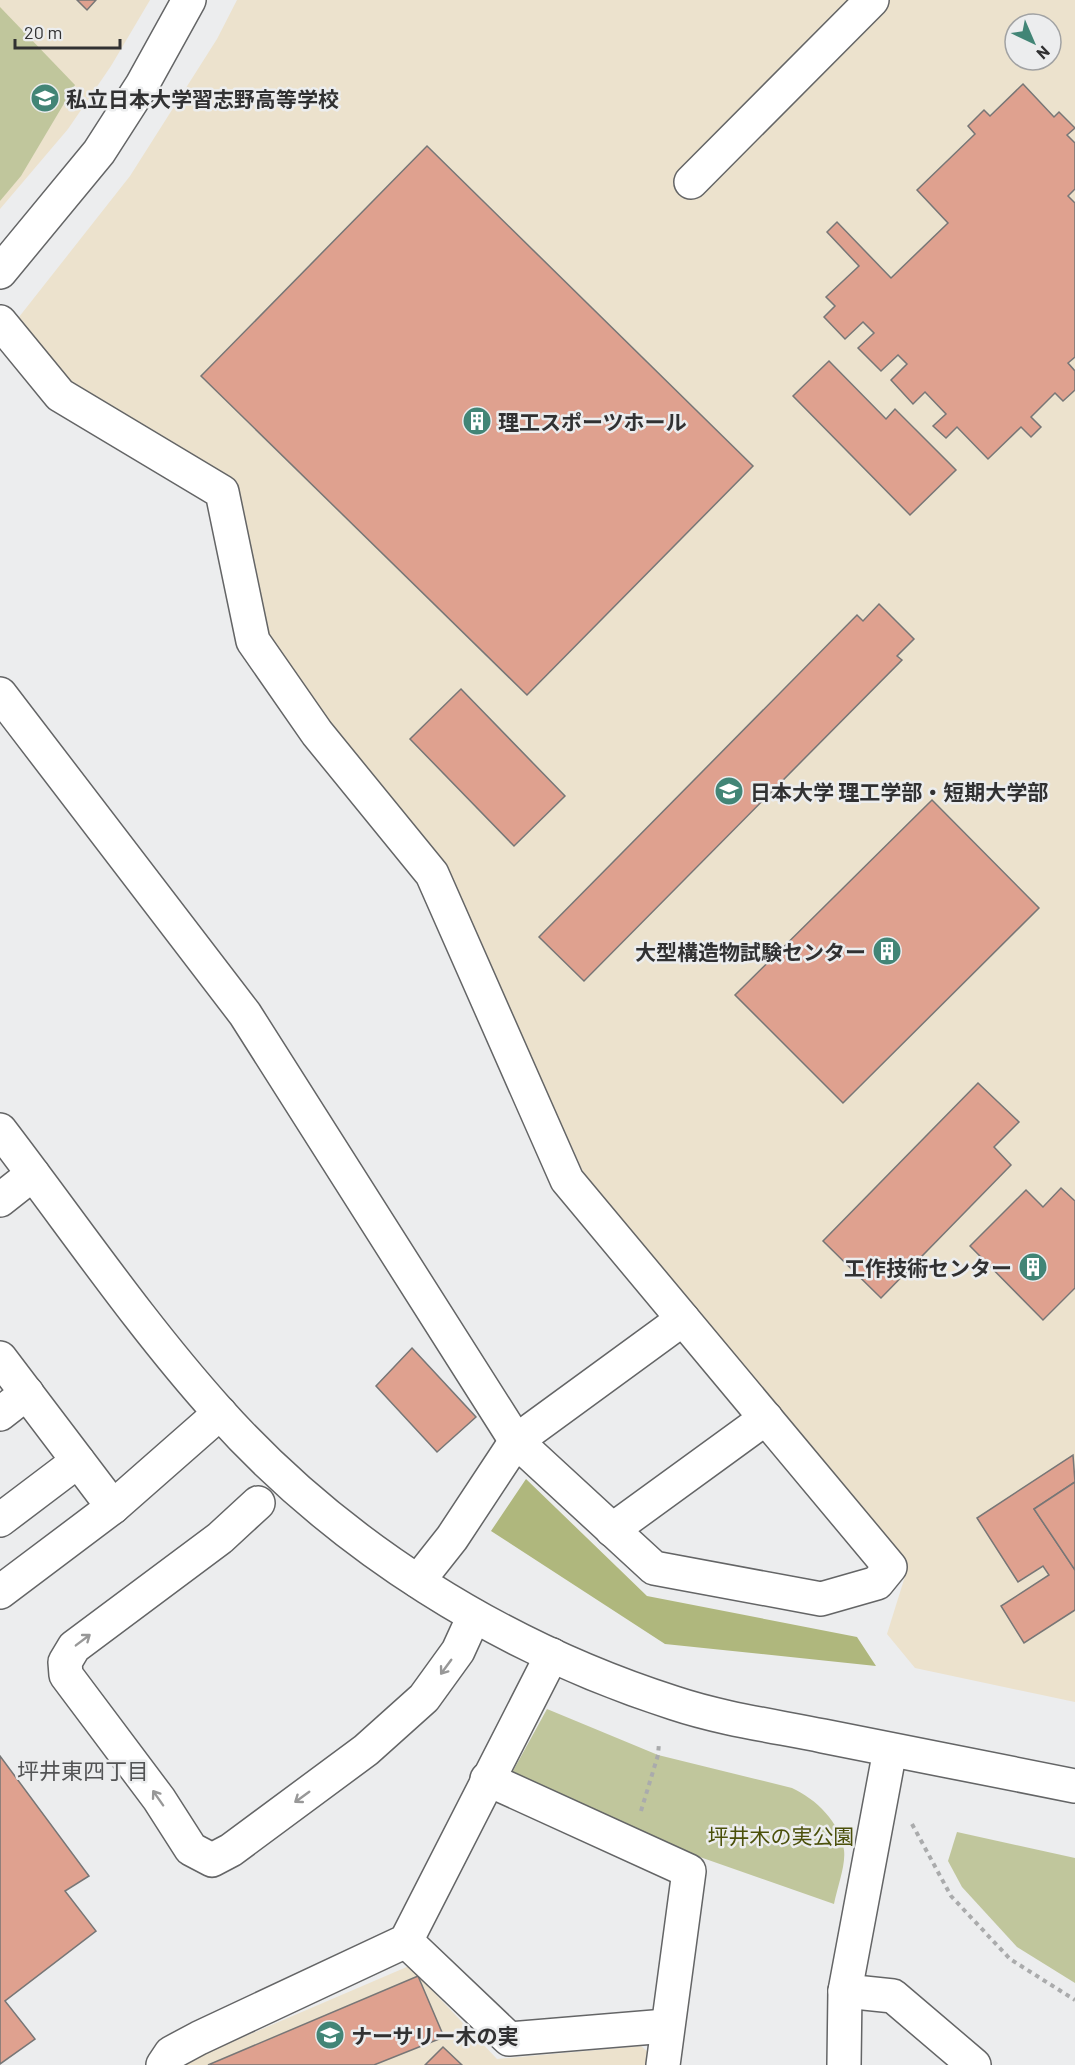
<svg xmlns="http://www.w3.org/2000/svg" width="1075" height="2065" font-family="Barlow,'Noto Sans JP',sans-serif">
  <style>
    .education { fill: #ece2cd; fill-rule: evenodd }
    .green { fill: #c0c69c }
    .forest { fill: #afb77d }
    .building { fill: #dfa18f; stroke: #777676; stroke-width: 1.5 }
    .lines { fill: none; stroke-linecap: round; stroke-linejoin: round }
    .minor-casing { stroke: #646566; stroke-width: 36 }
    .path { stroke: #aaabac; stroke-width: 4; stroke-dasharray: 4.5 4.5; stroke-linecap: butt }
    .minor { stroke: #fff; stroke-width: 33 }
    .oneway { stroke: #989898 }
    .labels { text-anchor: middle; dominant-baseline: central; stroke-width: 5; stroke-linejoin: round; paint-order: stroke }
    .poi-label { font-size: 21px; font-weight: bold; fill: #313132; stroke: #ecedee; text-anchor: start }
    .park-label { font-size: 21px; fill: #4b500b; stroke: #ecedee }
    .neighbourhood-label { font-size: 22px; fill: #535455; stroke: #ecedee }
  </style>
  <rect width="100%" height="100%" fill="#ecedee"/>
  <g class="education">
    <path d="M0,0H150L111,66L68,129L0,209Z"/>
    <path d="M237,0H1075V1702L915,1668L887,1634L907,1570L584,1174L440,857L326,725L264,636L231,485L71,383L19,317L130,176L217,39ZM1015,24H1051V60H1015Z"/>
    <path d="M409,1966L497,2059L641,2046L655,2058V2065H185L199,2056Z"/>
  </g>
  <g class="green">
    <path d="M0,7L75,85L21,176L0,201Z"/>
    <path d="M547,1709L658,1755L792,1788C816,1799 840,1822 844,1850C846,1865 837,1888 834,1904L697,1856L508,1780Z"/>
    <path d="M957,1832L1075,1858V1983L1017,1947L962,1887L948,1861Z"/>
  </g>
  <path class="forest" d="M526,1479L647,1596L857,1637L876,1666L665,1644L491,1531Z"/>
  <g class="building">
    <path d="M77,0H96L87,10Z"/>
    <path d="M1023,84L1054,117L1059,112L1075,128L1067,135L1075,143V189L1068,196L1075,203V357L1068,363L1075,371V390L1063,401L1055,393L1031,417L1041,427L1031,437L1021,427L988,459L957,427L946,438L933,426L946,414L925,392L913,404L891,380L907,364L898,355L881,371L858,348L874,333L863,322L845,339L824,317L835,306L826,297L859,266L827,232L837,222L891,278L948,223L917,190L975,134L968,126L984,110L990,116Z"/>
    <path d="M427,146L753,466L527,695L201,376Z"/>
    <path d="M829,361L886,419L895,409L956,470L910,515L793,396Z"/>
    <path d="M879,604L914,639L897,656L902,660L584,981L539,937L857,615L863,621Z"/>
    <path d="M461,689L565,796L514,846L410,739Z"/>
    <path d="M932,800L1039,908L843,1103L735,995Z"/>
    <path d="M978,1083L1019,1122L994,1147L1011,1165L881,1298L823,1241Z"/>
    <path d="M1061,1188L1075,1201V1288L1043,1320L970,1246L1026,1190L1043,1207Z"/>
    <path d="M412,1348L476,1417L437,1452L376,1386Z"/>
    <path d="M1073,1455L1075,1482L1034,1509L1075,1570V1610L1024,1643L1001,1606L1049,1575L1043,1566L1018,1582L977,1518Z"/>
    <path d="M1075,1482V1570L1034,1509Z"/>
    <path d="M0,1756L89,1876L65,1891L96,1931L5,2001L35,2039L0,2064Z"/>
    <path d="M418,1976L444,2037L374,2065H208Z"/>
    <path d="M443,2047L462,2065H425Z"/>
  </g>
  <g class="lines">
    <g class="minor-casing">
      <g id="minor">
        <path d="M691,182L872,0"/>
        <path d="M0,272L99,152L142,85L189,0"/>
        <path d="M0,322L60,395L222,492L253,641L317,733L432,874L567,1180L890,1567L877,1583L821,1599L654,1568L516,1441L245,1014L0,694"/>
        <path d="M0,1130C72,1224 139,1323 218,1411C340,1547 502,1648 674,1703C722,1719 774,1726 823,1736C907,1753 991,1769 1075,1786"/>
        <path d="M0,1200L33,1174"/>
        <path d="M0,1358L113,1507"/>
        <path d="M0,1414L27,1393"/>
        <path d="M258,1503L220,1538L74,1647L65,1662L66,1675L159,1799L191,1849L212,1860L231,1850L366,1750L424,1698L458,1651L474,1616"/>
        <path d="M0,1520L78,1461"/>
        <path d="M612,1530L766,1418"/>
        <path d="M418,1581L452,1538L516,1441L683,1319"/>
        <path d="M0,1592L113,1507L220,1413"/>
        <path d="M487,1779L689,1871L663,2065"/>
        <path d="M406,1941L509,2039L666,2026"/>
        <path d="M845,1991L893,1996L974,2065"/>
        <path d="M163,2065L171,2053L199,2038L406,1941L552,1655"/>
        <path d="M844,2065L845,1991L890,1750"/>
      </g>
    </g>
    <g class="path">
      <path d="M641,1811L658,1755L659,1743"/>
      <path d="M912,1824L951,1896L1010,1959L1075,2000"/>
    </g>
    <use href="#minor" class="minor"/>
  </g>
  <defs><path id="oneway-shaft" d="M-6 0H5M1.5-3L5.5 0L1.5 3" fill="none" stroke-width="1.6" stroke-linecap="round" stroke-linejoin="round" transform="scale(1.5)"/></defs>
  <g class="oneway">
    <use href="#oneway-shaft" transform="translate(83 1640) rotate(-37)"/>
    <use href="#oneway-shaft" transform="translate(446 1667) rotate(126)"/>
    <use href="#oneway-shaft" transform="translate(302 1797) rotate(144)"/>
    <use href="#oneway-shaft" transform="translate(158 1798) rotate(-125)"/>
  </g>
  <defs>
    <g id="school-disc" transform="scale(1.5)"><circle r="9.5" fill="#428576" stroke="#ecedee"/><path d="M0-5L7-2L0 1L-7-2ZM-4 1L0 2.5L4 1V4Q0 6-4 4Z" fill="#fff"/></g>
    <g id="building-disc" transform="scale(1.5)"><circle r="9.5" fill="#428576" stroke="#ecedee"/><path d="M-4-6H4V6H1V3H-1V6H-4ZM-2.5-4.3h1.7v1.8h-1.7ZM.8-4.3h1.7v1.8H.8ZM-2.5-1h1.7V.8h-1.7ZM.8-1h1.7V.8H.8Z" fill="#fff"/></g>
    <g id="university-disc" transform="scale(1.5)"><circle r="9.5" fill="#428576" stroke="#ecedee"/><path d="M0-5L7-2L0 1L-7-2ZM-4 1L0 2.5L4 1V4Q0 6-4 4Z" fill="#fff"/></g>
  </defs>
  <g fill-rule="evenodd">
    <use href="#school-disc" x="45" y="98"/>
    <use href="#building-disc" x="477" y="421"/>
    <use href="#university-disc" x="729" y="791"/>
    <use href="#building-disc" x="887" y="951"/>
    <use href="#building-disc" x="1033" y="1267"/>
    <use href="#school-disc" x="330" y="2035"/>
  </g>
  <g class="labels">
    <g class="poi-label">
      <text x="66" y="98">私立日本大学習志野高等学校</text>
      <text x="498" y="421">理工スポーツホール</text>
      <text x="750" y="791">日本大学 理工学部・短期大学部</text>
      <text x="866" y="951" text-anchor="end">大型構造物試験センター</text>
      <text x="1012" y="1267" text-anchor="end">工作技術センター</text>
      <text x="351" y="2035">ナーサリー木の実</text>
    </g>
    <g class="park-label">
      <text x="781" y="1835">坪井木の実公園</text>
    </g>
    <g class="neighbourhood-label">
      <text x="83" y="1770">坪井東四丁目</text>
    </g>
  </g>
  <g transform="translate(1033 42) rotate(136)"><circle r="28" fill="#ecedee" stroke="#a1a2a3" stroke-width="1.5"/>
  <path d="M0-4.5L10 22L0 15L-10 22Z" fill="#428576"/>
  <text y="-9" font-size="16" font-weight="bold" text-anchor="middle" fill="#313132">N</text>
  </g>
  <path d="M15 39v9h105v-9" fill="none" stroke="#313132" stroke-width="3"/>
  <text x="24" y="39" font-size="18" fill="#313132" stroke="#ecedee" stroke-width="4.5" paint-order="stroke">20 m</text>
</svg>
